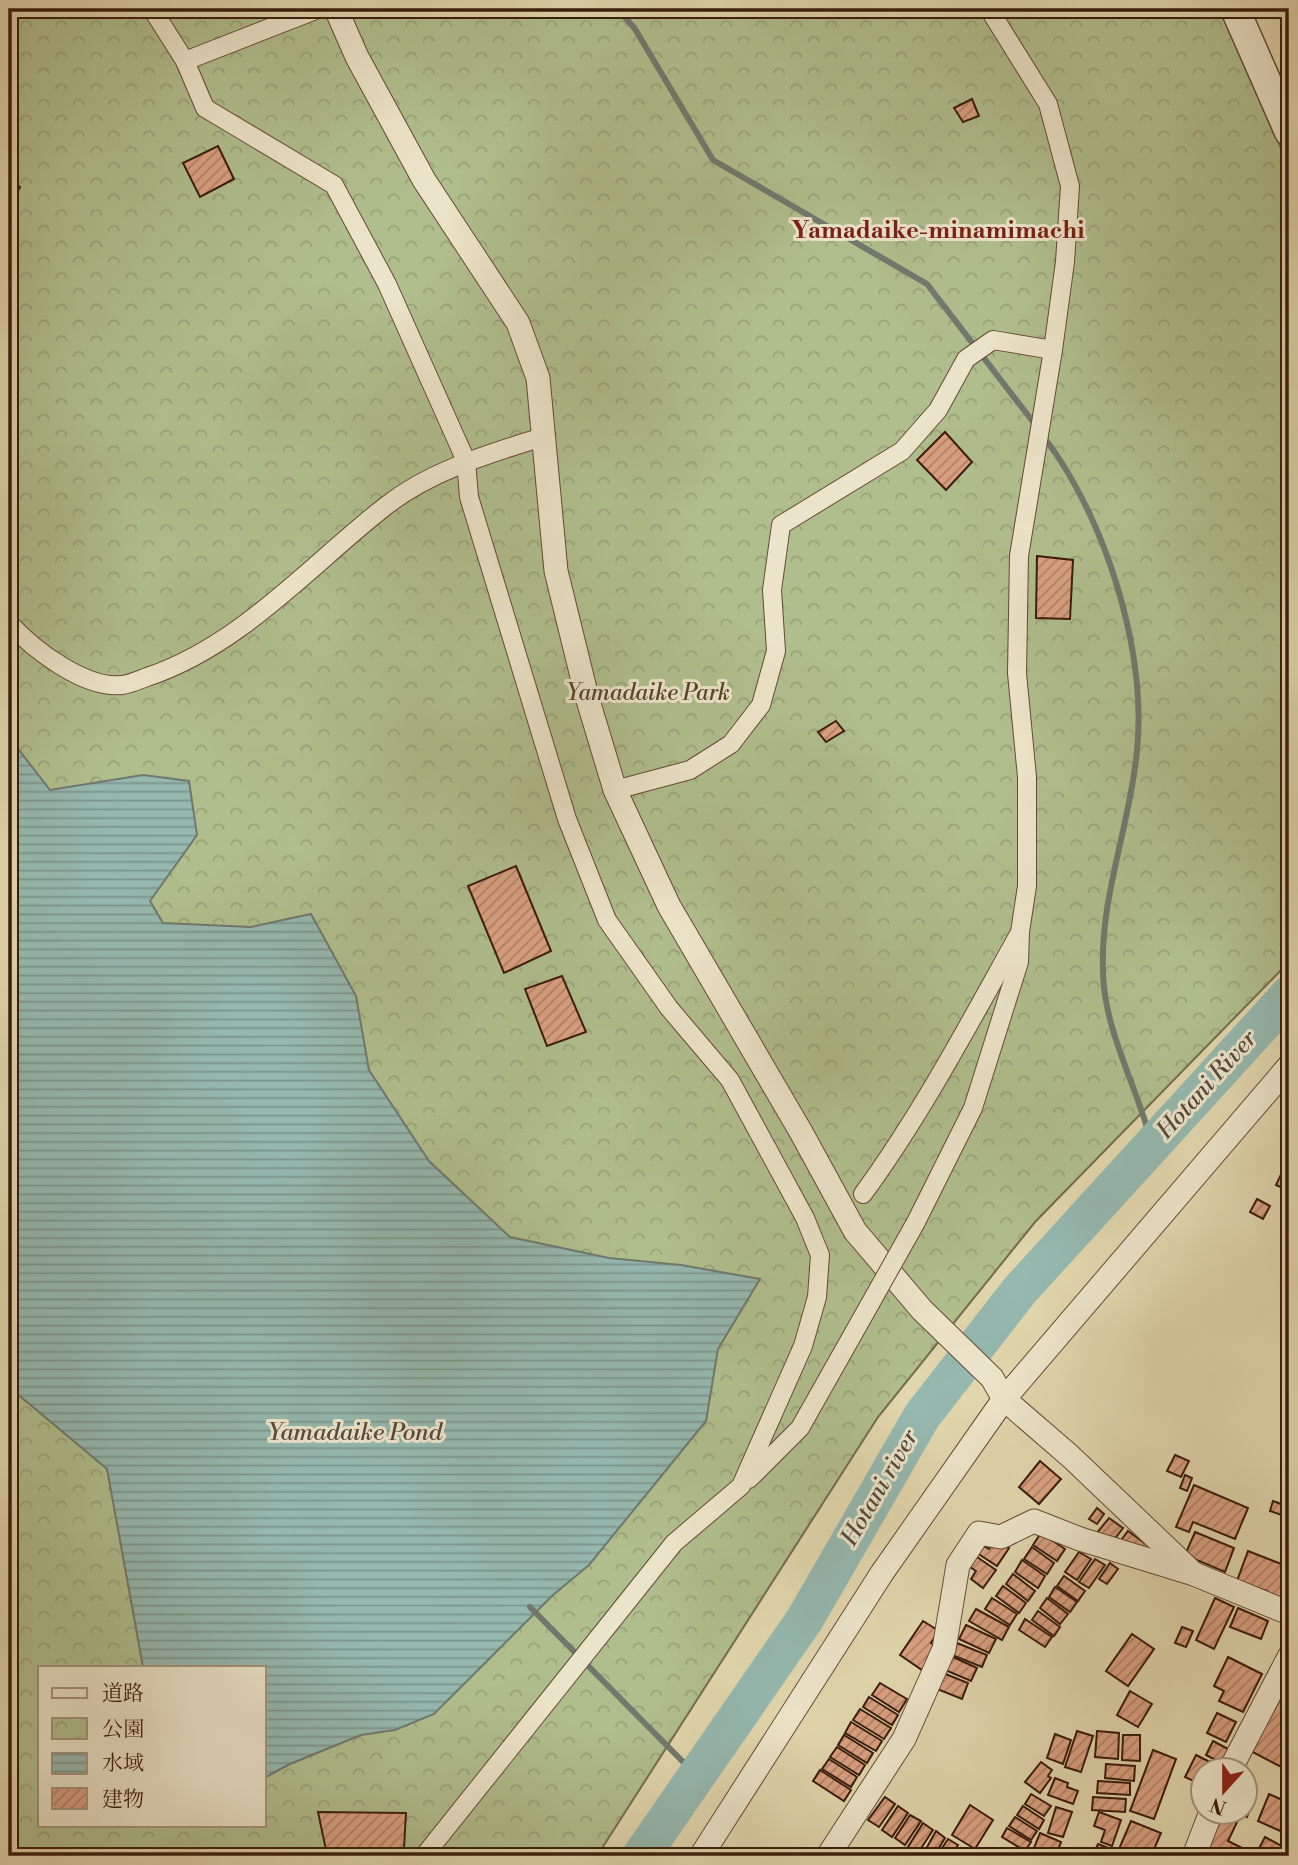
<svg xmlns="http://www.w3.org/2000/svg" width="1298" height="1865" font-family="'Libre Bodoni','Noto Serif JP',serif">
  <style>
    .park { fill: url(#park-crowns); stroke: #756c4c; stroke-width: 2; fill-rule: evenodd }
    .water { fill: url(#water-rules); stroke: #71796e; stroke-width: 2 }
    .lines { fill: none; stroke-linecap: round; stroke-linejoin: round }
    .stream { stroke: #71796e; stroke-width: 6 }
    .river { stroke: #95b8af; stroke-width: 38 }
    .building { fill: url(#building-hatch); stroke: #3a1b0c; stroke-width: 2 }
    .pedestrian-casing { stroke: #644a34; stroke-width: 20 }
    .minor-casing { stroke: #644a34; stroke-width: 25 }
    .tertiary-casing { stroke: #644a34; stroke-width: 31 }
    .pedestrian { stroke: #ece4ca; stroke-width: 18 }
    .minor { stroke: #ece4ca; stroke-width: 23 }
    .tertiary { stroke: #ece4ca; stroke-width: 28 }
    .pedestrian-bridge-casing { stroke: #644a34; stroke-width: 20; stroke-linecap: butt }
    .pedestrian-bridge { stroke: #ece4ca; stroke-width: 18 }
    .labels { text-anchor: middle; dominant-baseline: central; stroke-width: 6; stroke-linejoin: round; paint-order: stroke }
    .park-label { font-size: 23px; font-style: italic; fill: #58442c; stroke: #ece4ca }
    .neighbourhood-label { font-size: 24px; font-weight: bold; fill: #7a1f14; stroke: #ece4ca }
    .water-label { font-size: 24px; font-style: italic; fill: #554a3d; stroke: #ece4ca }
  </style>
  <defs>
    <pattern id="park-crowns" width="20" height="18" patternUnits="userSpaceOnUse" patternTransform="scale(1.75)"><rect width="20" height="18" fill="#b0be8d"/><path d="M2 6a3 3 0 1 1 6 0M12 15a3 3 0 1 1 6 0" fill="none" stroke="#98a378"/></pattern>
    <pattern id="water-rules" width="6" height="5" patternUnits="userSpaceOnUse" patternTransform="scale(1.75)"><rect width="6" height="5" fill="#95b8af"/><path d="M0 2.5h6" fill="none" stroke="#7b958d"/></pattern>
    <pattern id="building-hatch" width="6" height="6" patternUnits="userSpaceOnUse" patternTransform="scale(1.75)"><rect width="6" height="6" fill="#daa181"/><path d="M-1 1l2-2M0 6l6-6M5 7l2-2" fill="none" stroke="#b28268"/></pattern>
  </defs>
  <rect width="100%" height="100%" fill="#e1d6ad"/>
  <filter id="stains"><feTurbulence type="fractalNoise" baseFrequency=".00286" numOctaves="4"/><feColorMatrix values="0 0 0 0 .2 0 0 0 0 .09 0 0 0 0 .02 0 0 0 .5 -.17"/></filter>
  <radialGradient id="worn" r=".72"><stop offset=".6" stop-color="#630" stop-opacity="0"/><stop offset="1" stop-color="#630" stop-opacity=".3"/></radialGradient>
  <path class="park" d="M9,9H1229L1289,170V962L1035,1222L878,1417L597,1856H9ZM40,1667H264V1825H40Z"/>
  <path class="water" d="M9,737L50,790L143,775L189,781L197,835L150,901L163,923L251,927L311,914L356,996L369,1070L429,1161L510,1237L609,1258L681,1265L760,1279L718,1349L706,1421L589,1565L553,1595L434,1714L395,1730L361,1735L290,1764L264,1778V1667H143L107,1469L9,1387Z"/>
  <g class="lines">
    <g class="stream">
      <path d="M618,9L635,29L713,160L927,284L1037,427"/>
      <path d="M1043,436C1105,516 1147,650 1137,751C1130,826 1100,896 1103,972C1104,1031 1138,1088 1152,1145"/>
      <path d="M530,1607L697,1776"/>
    </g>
    <path class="river" d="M641,1856L805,1619L922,1416L1020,1290L1289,995"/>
  </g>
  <g class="building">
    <path d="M972,99L979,116L963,122L954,108Z"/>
    <path d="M218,146L234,179L200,197L183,163Z"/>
    <path d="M9,181L20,187L10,207L9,206Z"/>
    <path d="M945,432L972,462L946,490L917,460Z"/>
    <path d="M1037,556L1073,560L1070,619L1036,618Z"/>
    <path d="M836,721L844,731L826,742L818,732Z"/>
    <path d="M516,866L551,951L504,973L468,886Z"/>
    <path d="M562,976L586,1032L547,1046L525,989Z"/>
    <path d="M1285,1166L1289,1168V1191L1276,1185Z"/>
    <path d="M1257,1199L1270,1206L1263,1219L1250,1212Z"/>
    <path d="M1175,1455L1189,1461L1181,1477L1167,1471Z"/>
    <path d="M1040,1461L1061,1479L1039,1504L1019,1487Z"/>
    <path d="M1185,1475L1192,1478L1187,1491L1180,1488Z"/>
    <path d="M1194,1485L1248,1508L1235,1539L1193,1522L1189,1532L1176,1527Z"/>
    <path d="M1273,1501L1289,1507L1287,1517L1270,1511Z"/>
    <path d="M1097,1508L1104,1514L1097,1524L1089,1519Z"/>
    <path d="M1109,1518L1123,1528L1110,1545L1096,1534Z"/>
    <path d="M1128,1531L1154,1550L1119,1543Z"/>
    <path d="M1195,1532L1234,1548L1225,1572L1185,1555Z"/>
    <path d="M1041,1533L1065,1549L1057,1561L1033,1545Z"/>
    <path d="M995,1540L1009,1548L997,1566L977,1553L982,1545L989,1549Z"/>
    <path d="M1032,1547L1054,1563L1047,1574L1024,1559Z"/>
    <path d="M1248,1551L1289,1567V1606L1264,1597L1267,1591L1237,1581Z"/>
    <path d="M1079,1552L1091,1559L1077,1580L1065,1572Z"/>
    <path d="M974,1555L996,1570L983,1588L971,1579L976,1571L967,1565Z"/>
    <path d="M1095,1559L1105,1565L1089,1588L1079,1582Z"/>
    <path d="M1022,1560L1045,1576L1038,1588L1015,1572Z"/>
    <path d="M1110,1563L1118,1569L1107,1584L1099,1579Z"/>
    <path d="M1013,1574L1035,1591L1028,1601L1006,1584Z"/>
    <path d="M1064,1576L1085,1591L1078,1601L1057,1586Z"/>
    <path d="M1003,1586L1026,1603L1019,1613L996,1596Z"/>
    <path d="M1055,1587L1077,1602L1070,1612L1049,1597Z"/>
    <path d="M992,1598L1017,1614L1010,1625L985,1609Z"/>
    <path d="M1047,1598L1068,1614L1060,1624L1040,1608Z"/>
    <path d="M1215,1598L1234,1607L1214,1649L1196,1640Z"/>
    <path d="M1238,1608L1268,1621L1261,1639L1230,1627Z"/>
    <path d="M976,1609L1009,1627L1002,1640L969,1621Z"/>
    <path d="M1038,1611L1060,1627L1054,1636L1032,1620Z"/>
    <path d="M1025,1619L1052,1637L1045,1647L1019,1630Z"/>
    <path d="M923,1621L939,1631L931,1643L937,1647L922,1670L900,1655Z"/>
    <path d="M966,1625L996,1639L989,1653L959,1639Z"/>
    <path d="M1182,1627L1193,1631L1186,1647L1175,1643Z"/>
    <path d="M1132,1634L1154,1649L1128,1686L1106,1671Z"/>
    <path d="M957,1643L987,1655L982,1667L952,1655Z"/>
    <path d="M951,1656L977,1668L971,1681L945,1670Z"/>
    <path d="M1228,1657L1262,1674L1243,1712L1219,1701L1224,1691L1214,1686Z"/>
    <path d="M1289,1662V1771L1245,1748Z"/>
    <path d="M943,1673L968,1683L962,1699L937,1689Z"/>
    <path d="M880,1683L907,1699L899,1712L872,1695Z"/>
    <path d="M1130,1691L1152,1704L1138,1727L1117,1715Z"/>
    <path d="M869,1697L898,1715L892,1725L863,1707Z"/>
    <path d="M860,1709L891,1728L884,1739L853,1720Z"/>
    <path d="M1217,1713L1236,1722L1226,1742L1207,1733Z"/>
    <path d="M851,1722L882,1741L876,1751L845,1733Z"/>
    <path d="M1077,1731L1093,1736L1081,1772L1065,1767Z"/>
    <path d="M1097,1731L1119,1733L1118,1759L1095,1757Z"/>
    <path d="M1055,1734L1071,1740L1063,1764L1047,1758Z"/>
    <path d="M844,1735L873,1753L867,1763L838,1745Z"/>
    <path d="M1123,1735H1140V1761L1122,1760Z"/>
    <path d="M1213,1741L1230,1750L1223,1764L1206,1755Z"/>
    <path d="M837,1747L865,1765L859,1775L830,1757Z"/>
    <path d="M1153,1750L1176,1759L1154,1819L1130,1811Z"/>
    <path d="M1196,1755L1222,1768L1221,1770H1204V1786L1185,1777Z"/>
    <path d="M829,1759L857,1777L851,1787L822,1769Z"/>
    <path d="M1041,1762L1052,1770L1048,1776L1051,1778L1040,1793L1025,1782Z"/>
    <path d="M1106,1764L1135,1766L1134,1781L1105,1778Z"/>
    <path d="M820,1770L851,1790L844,1801L813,1781Z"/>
    <path d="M1055,1778L1068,1783L1067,1787L1078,1791L1073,1804L1048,1795Z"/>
    <path d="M1098,1781L1130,1783V1795L1097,1793Z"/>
    <path d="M1031,1794L1051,1806L1044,1816L1025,1804Z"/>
    <path d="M1269,1794L1289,1803V1835L1258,1821Z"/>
    <path d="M885,1797L895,1804L879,1827L868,1820Z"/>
    <path d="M1093,1797L1126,1799L1125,1812L1092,1810Z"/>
    <path d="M1246,1798L1253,1801L1247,1817L1237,1812H1246Z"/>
    <path d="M970,1805L993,1820L975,1849L952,1835Z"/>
    <path d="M898,1806L908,1813L892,1837L882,1830Z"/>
    <path d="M1023,1806L1044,1820L1039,1829L1017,1815Z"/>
    <path d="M1056,1807L1072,1812L1063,1837L1048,1833Z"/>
    <path d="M318,1812L406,1813L404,1848L326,1850Z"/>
    <path d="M1099,1812L1121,1820L1112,1846L1101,1842L1105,1830L1094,1826Z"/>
    <path d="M1221,1812L1238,1820L1228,1841L1250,1852L1248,1856H1225L1205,1846Z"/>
    <path d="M910,1815L921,1821L905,1845L895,1838Z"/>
    <path d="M1015,1817L1037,1831L1031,1840L1009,1826Z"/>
    <path d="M1131,1821L1161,1833L1151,1856H1116Z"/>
    <path d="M923,1823L933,1830L918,1853L908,1847Z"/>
    <path d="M1007,1828L1031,1842L1025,1851L1002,1837Z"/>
    <path d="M936,1831L945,1838L934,1856H922Z"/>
    <path d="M1040,1833L1061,1842L1056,1856L1034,1848Z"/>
    <path d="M1265,1837L1289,1850V1856H1255Z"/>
    <path d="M948,1839L958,1845L951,1856H937Z"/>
    <path d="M1098,1844L1111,1849L1108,1856H1082L1085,1848L1095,1851Z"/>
    <path d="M961,1848L973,1856H956Z"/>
    <path d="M994,1848L1007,1856H988Z"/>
  </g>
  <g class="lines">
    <g class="pedestrian-casing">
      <g id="pedestrian">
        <path d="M152,9L185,61L318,9"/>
        <path d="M185,61L205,108L334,185L387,284L466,461L469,497L567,819L607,920L669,1008L730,1080L805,1218L820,1255L817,1297L803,1346L741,1486L674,1543L424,1856"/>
        <path d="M9,623C33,649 84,689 122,685C130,684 139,680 147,677C241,646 311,564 387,505C432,470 489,454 542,437"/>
        <path d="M615,790L690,770L731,744L761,705L776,651L772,590L781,525L902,451L938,410L966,359L993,340L1053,350"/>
        <path d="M863,1194C922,1113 969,1024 1018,936"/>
        <path d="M916,1222L973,1108L1019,962L1020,932L1027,886V777L1017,673L1019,556L1053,350L1065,262L1070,186L1048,104L989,9"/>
        <path d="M749,1479L800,1428L870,1304"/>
      </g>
    </g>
    <g class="minor-casing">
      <g id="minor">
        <path d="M336,9L357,57L424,180L518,323L538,378L556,571L587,697L615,790L669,906L801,1132L855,1231L922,1310L992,1378L1004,1399L1070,1456L1194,1574"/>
        <path d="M1230,1770L1289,1657"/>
        <path d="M701,1856L882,1573L1004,1399L1289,1066"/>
        <path d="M828,1856L904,1739L944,1649L958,1565L979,1533L1001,1537L1034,1521L1080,1539L1194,1574L1289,1613"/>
        <path d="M1194,1856L1211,1812"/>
      </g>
    </g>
    <g class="tertiary-casing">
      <path id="tertiary" d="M1235,9L1289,132"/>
    </g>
    <use href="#pedestrian" class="pedestrian"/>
    <use href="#minor" class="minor"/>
    <use href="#tertiary" class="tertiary"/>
    <g class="pedestrian-bridge-casing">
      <path id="pedestrian-bridge" d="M870,1304L916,1222"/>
    </g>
    <use href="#pedestrian-bridge" class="pedestrian-bridge"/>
  </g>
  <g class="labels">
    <g class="park-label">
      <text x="648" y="693">Yamadaike Park</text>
    </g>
    <g class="neighbourhood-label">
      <text x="938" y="231">Yamadaike-minamimachi</text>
    </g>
    <g class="water-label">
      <text transform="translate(1207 1085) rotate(-48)">Hotani River</text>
      <text x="355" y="1433">Yamadaike Pond</text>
      <text transform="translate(880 1488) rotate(-60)">Hotani river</text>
    </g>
  </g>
  <rect width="1298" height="1865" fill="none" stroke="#e1d6ad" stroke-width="35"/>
  <rect x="10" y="10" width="1277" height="1844" fill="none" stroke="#3a1b0c" stroke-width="3.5"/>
  <rect x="18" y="18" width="1263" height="1830" fill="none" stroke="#3a1b0c" stroke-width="2"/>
  <rect x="38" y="1666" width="228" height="161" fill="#ece4ca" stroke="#a5947e" stroke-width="2"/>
  <rect x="52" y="1688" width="35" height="10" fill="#ece4ca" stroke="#a5947e" stroke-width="2"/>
  <text x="102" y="1700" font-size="21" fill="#3a1b0c">道路</text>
  <rect x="52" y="1718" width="35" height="21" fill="url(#park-crowns)" stroke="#a5947e" stroke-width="2"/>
  <text x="102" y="1736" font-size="21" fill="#3a1b0c">公園</text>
  <rect x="52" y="1753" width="35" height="21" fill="url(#water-rules)" stroke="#a5947e" stroke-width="2"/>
  <text x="102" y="1770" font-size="21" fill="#3a1b0c">水域</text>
  <rect x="52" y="1788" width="35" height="21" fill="url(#building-hatch)" stroke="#a5947e" stroke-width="2"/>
  <text x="102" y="1806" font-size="21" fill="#3a1b0c">建物</text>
  <g transform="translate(1224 1791) rotate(201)"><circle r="33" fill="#ece4ca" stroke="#a5947e" stroke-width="2"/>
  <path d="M0-5L12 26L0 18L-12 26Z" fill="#8f2418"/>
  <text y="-10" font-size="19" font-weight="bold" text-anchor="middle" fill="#3a1b0c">N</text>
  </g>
  <rect width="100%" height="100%" filter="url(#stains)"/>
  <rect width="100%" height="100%" fill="url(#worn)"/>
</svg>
